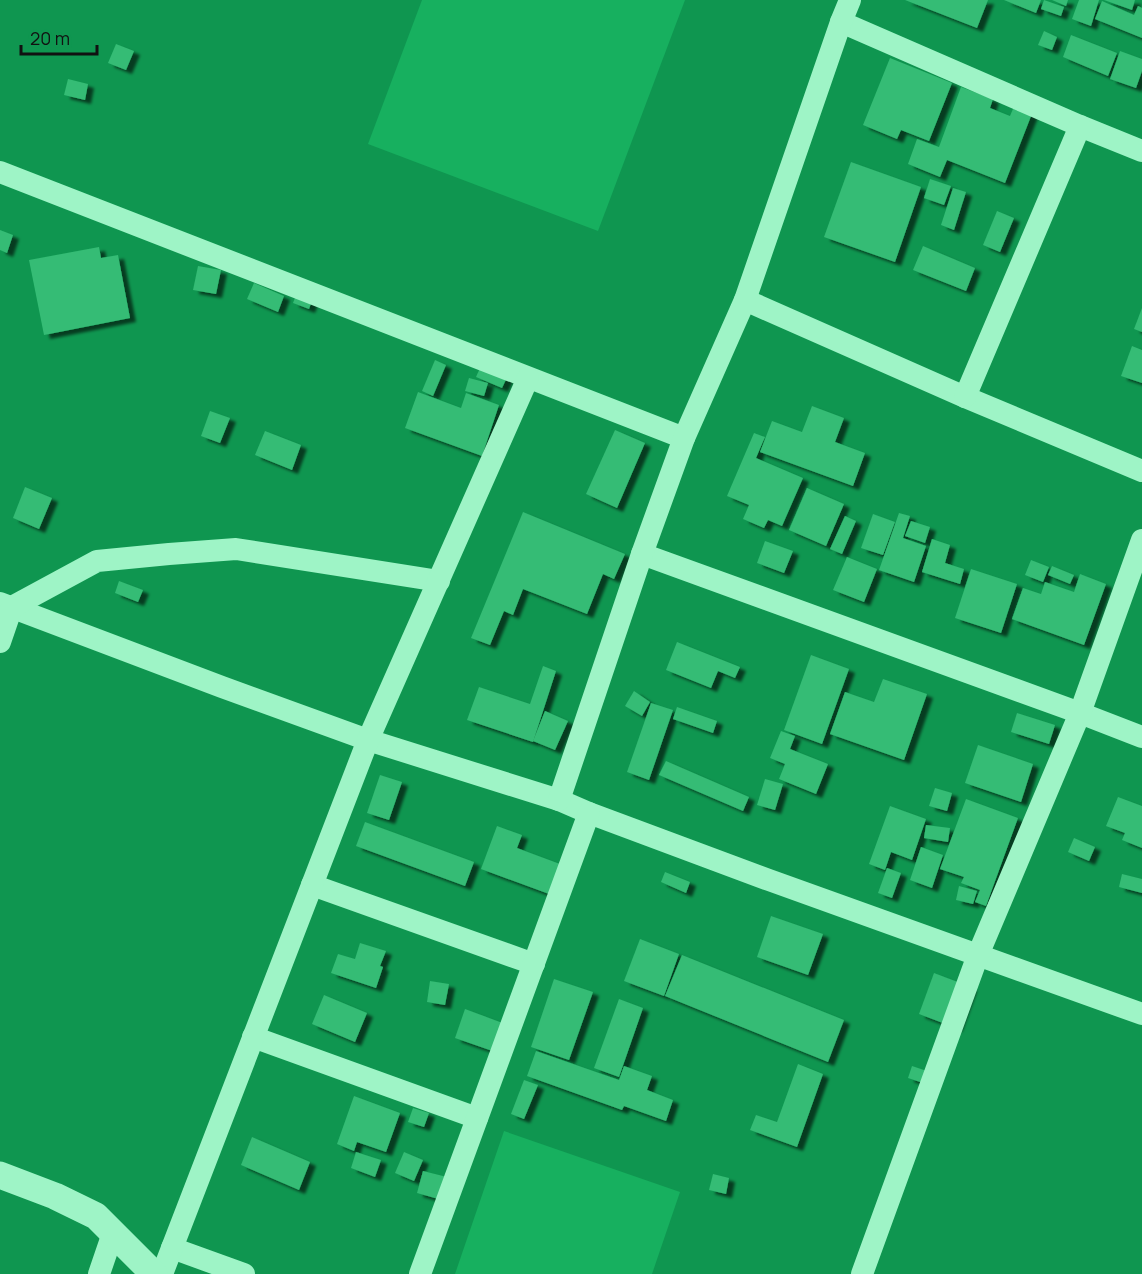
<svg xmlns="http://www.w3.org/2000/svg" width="1142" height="1274" font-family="Manrope,sans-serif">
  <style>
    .green { fill: #17b05f }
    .building { fill: #34bc74; filter: url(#shadow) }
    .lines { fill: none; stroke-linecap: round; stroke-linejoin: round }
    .minor { stroke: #9ef4c6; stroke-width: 22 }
    .tertiary { stroke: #9ef4c6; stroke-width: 27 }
  </style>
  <defs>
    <filter id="shadow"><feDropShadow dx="6" dy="4" stdDeviation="1.5" flood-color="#0009"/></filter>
  </defs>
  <rect width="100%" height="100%" fill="#0f9650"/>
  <g class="green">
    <path d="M422,0H685L598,231L368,144Z"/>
    <path d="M504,1131L680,1192L652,1274H455Z"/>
  </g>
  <g class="building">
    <path d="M905,0H988L977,28Z"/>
    <path d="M1004,0H1041L1036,13Z"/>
    <path d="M1044,0L1064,7L1061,16L1041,9Z"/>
    <path d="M1052,0H1068L1066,6Z"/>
    <path d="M1079,0H1099L1091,26L1072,19Z"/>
    <path d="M1104,0H1135L1132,10Z"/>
    <path d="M1102,1L1134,15L1138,6L1142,8V38L1095,19Z"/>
    <path d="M1044,31L1057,37L1052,50L1038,45Z"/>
    <path d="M1071,35L1117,53L1108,76L1063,57Z"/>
    <path d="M116,44L134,51L126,70L108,63Z"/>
    <path d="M1120,51L1142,59V71L1136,88L1110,79Z"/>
    <path d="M890,58L952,83L929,141L901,130L897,139L863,125Z"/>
    <path d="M68,79L88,84L85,100L64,95Z"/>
    <path d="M961,87L993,99L990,108L1010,116L1015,104L1033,111L1005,183L947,160L940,177L908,164L917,139L939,147Z"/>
    <path d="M851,162L921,187L895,262L824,237Z"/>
    <path d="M930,179L951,186L944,205L924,198Z"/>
    <path d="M953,188L966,192L954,230L941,225Z"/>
    <path d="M997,211L1014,218L1000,252L983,245Z"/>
    <path d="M0,230L13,235L7,253L0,250Z"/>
    <path d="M923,246L975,268L966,291L913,270Z"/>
    <path d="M99,247L101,258L118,255L130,318L44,335L29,260Z"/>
    <path d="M198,266L221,270L216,294L193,290Z"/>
    <path d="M254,283L284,296L278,312L247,299Z"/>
    <path d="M298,290L314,295L309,309L293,303Z"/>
    <path d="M1142,308V332L1134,329Z"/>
    <path d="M1132,346L1142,350V383L1121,376Z"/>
    <path d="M484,359L510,371L502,388L476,377Z"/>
    <path d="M435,360L446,365L433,396L422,391Z"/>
    <path d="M469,378L488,383L484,396L465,391Z"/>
    <path d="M418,392L461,408L466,393L499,405L482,456L405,428Z"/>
    <path d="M812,406L844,418L835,442L865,453L853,486L760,452L772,421L802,432Z"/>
    <path d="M210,411L230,418L220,443L201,436Z"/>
    <path d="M615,430L645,443L617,508L586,494Z"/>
    <path d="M265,431L301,445L292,470L255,455Z"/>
    <path d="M754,433L765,437L756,458L803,478L782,526L768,520L764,528L743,519L749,505L727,496Z"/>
    <path d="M25,487L52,498L39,529L13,518Z"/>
    <path d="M807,488L844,504L826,546L789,530Z"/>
    <path d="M523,512L625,554L614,579L603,574L587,614L523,589L513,615L504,611L490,645L471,638Z"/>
    <path d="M899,513L910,516L903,538L926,546L914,582L879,570Z"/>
    <path d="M873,514L895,522L883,555L861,548Z"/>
    <path d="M845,516L856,521L842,554L830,549Z"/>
    <path d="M911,521L930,527L925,543L905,536Z"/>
    <path d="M932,539L950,545L945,563L964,569L960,584L922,572Z"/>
    <path d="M765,541L793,551L784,573L757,563Z"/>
    <path d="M847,557L877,569L864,602L833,590Z"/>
    <path d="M1031,560L1049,567L1043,582L1025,575Z"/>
    <path d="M1052,566L1074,575L1070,584L1048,575Z"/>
    <path d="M971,569L1017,584L1001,633L955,618Z"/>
    <path d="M1080,574L1106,584L1084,645L1012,619L1023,588L1041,594L1045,582L1074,592Z"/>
    <path d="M119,581L143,590L138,602L115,593Z"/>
    <path d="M677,642L740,667L735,678L718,671L711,688L666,670Z"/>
    <path d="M811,655L849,669L822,744L784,730Z"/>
    <path d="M543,666L556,671L533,742L467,720L479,687L530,704Z"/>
    <path d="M883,679L927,694L904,760L830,734L845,692L874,702Z"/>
    <path d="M634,691L650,702L642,716L625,706Z"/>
    <path d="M651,703L673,710L649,780L627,772Z"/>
    <path d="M677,707L717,721L713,733L673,719Z"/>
    <path d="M545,711L568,721L555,750L533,741Z"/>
    <path d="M1017,713L1055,725L1049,744L1011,732Z"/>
    <path d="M781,731L795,736L790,749L828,764L816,794L779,779L785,764L770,758Z"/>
    <path d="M978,745L1033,764L1021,802L965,783Z"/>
    <path d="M666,761L749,797L743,811L659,775Z"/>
    <path d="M380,775L402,782L389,820L367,813Z"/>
    <path d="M765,779L783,784L775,810L757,805Z"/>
    <path d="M935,788L952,793L947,811L929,806Z"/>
    <path d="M1118,797L1142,806V848L1122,840L1125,833L1106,826Z"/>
    <path d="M966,799L1018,818L986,906L975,902L980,890L961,883L964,877L940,869Z"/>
    <path d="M890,806L926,819L912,860L891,852L885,870L869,864Z"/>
    <path d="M365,822L474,862L465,886L356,846Z"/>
    <path d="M926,825L950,828L948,842L924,838Z"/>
    <path d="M497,826L522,835L517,848L560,864L549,894L481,869Z"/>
    <path d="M1074,838L1095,847L1089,861L1068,852Z"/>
    <path d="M921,847L943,855L932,888L910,880Z"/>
    <path d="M887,868L901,873L892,898L878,893Z"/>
    <path d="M665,872L690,882L686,893L661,882Z"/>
    <path d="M1122,874L1142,879V893L1119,887Z"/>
    <path d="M959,886L977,891L973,904L956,900Z"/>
    <path d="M771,916L823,934L808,975L757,957Z"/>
    <path d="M640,939L679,954L664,996L624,981Z"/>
    <path d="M360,943L386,951L380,966L383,967L376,988L331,973L338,954L355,959Z"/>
    <path d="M682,955L844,1020L828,1062L665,996Z"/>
    <path d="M934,973L971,987L956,1028L919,1014Z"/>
    <path d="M554,979L593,992L569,1060L531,1047Z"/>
    <path d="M430,981L449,984L445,1005L427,1002Z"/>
    <path d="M324,995L367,1013L355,1042L312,1024Z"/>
    <path d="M619,999L643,1008L619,1077L594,1068Z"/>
    <path d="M465,1009L511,1026L501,1054L455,1038Z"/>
    <path d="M536,1051L619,1080L624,1066L652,1076L647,1090L673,1100L666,1121L624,1106L622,1110L527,1076Z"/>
    <path d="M798,1064L823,1074L797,1147L750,1130L756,1115L777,1122Z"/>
    <path d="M912,1066L927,1071L923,1083L908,1078Z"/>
    <path d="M524,1080L538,1085L524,1119L511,1114Z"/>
    <path d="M354,1096L400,1113L386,1152L357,1142L354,1151L337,1144Z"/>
    <path d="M413,1108L429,1113L424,1127L408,1122Z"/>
    <path d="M252,1137L310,1162L299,1190L241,1165Z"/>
    <path d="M356,1152L381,1160L375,1177L351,1168Z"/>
    <path d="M404,1152L423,1160L414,1181L395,1173Z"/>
    <path d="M423,1171L455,1179L449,1202L417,1193Z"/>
    <path d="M713,1174L729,1178L726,1194L709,1190Z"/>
  </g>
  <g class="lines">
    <g class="minor">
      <path d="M841,22L1080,126L1142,151"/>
      <path d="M0,172L684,438"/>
      <path d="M745,300L965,397L1142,471"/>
      <path d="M965,397L1080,126"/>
      <path d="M642,554L1080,713L1142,737"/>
      <path d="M0,603L222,687L368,740L559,800L589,813L769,880L1142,1014"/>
      <path d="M0,642L12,607L97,561L169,554L236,549L439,581"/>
      <path d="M559,800L642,554L684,438L745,300L841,22L850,0"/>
      <path d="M312,885L534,964"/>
      <path d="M253,1037L477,1118"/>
      <path d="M172,1248L244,1274"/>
      <path d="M99,1274L113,1233"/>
      <path d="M162,1274L368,740L528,378"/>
      <path d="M420,1274L589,813"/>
      <path d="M862,1274L978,955L1080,713L1142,540"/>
    </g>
    <path class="tertiary" d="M0,1175L55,1196L96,1216L154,1274"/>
  </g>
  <path d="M21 45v9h76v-9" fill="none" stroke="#111111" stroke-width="3"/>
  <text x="30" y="45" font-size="18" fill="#111111" stroke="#0f9650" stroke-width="4.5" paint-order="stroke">20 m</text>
</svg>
